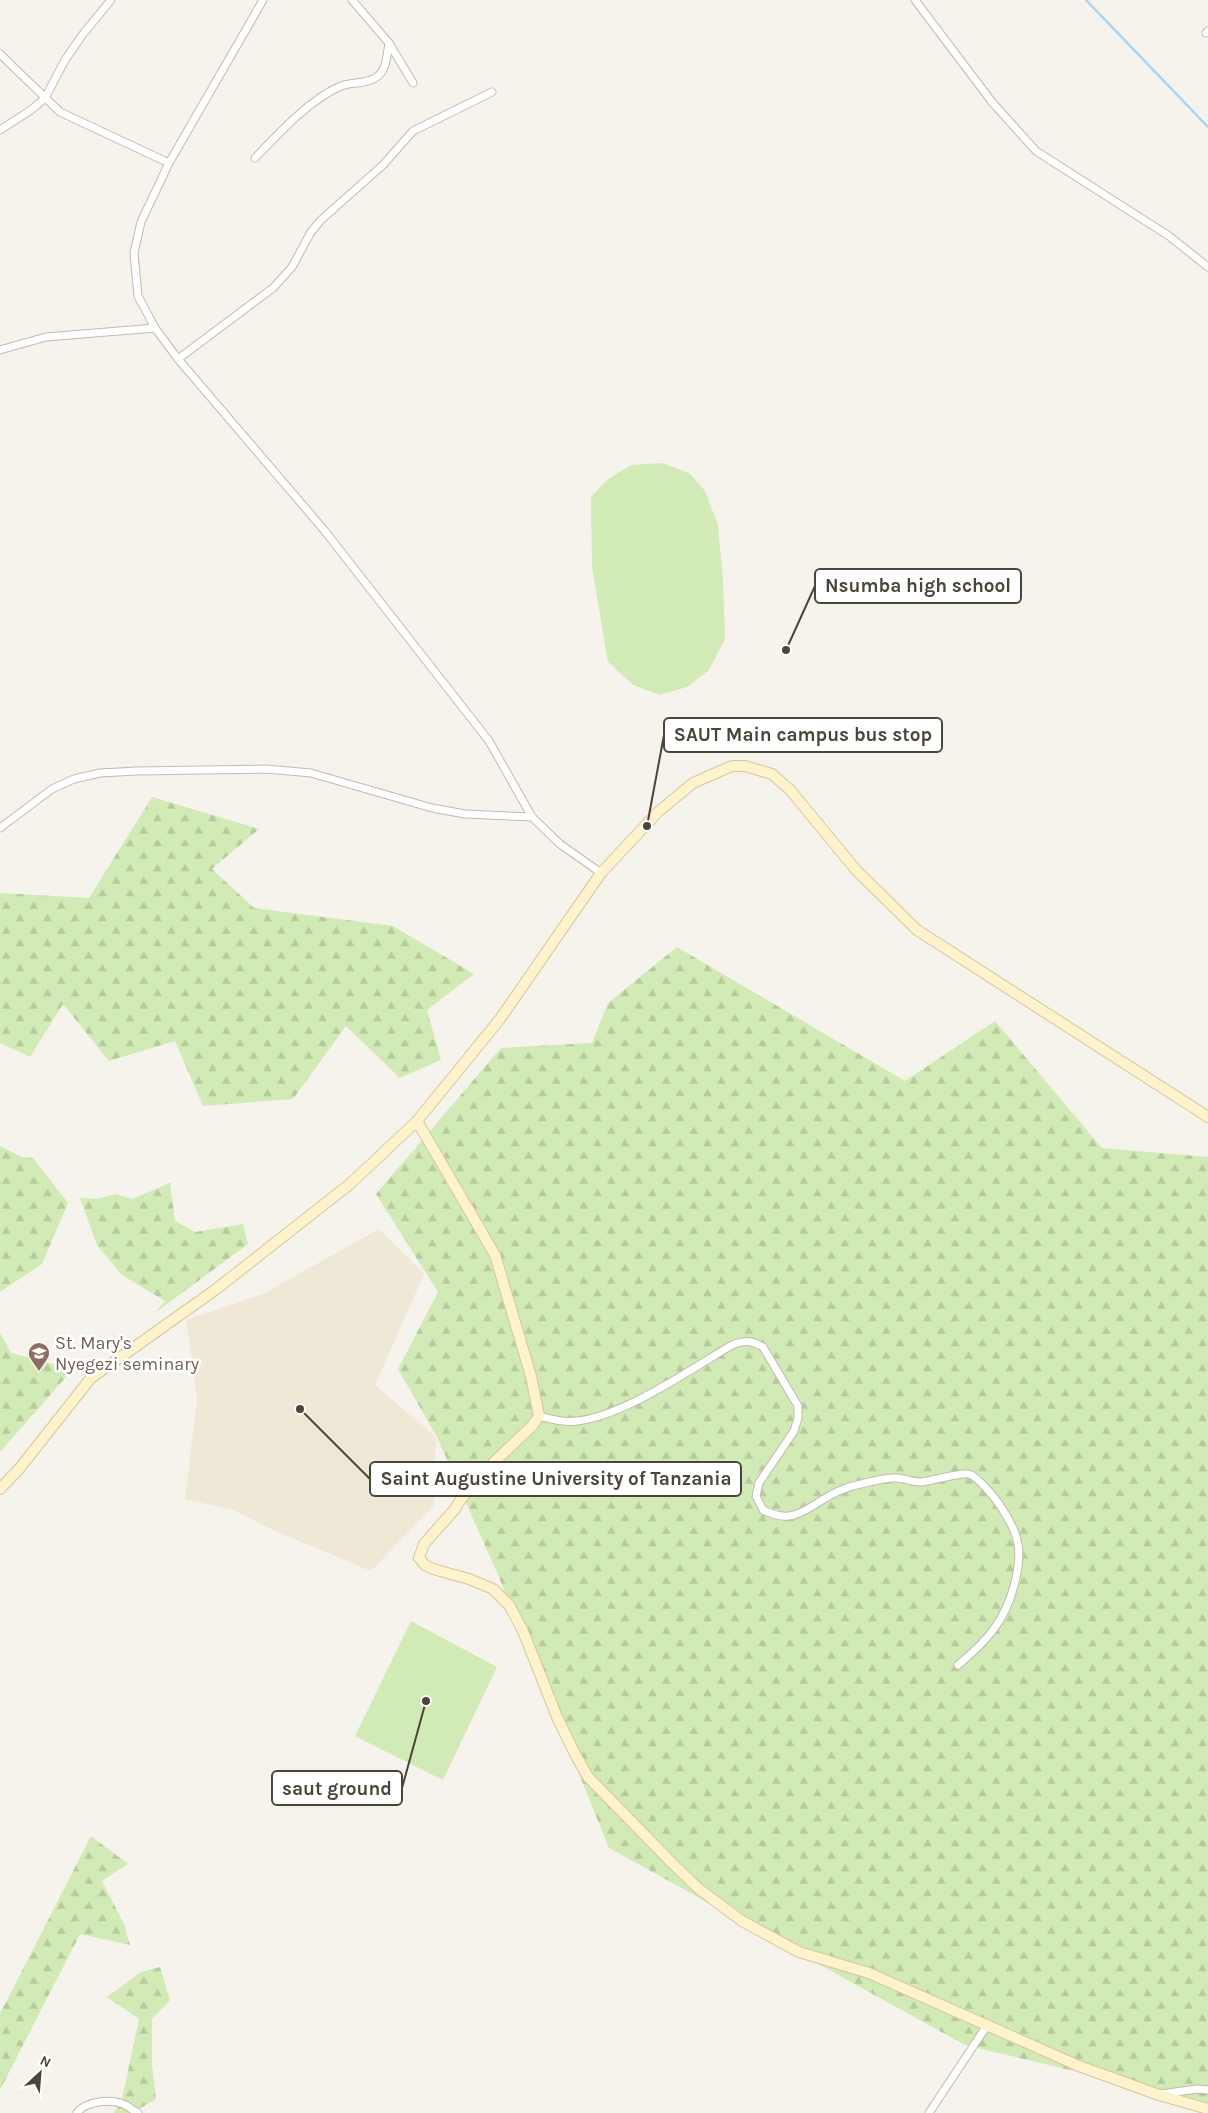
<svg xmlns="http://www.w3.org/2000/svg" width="1208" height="2113" font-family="Karla,sans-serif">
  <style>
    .education { fill: #efe8d6 }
    .forest { fill: url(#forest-firs) }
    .park { fill: #d2eab5 }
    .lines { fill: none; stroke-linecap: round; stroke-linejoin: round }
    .stream { stroke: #a9d4f2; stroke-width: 2.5 }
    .street-casing { stroke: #c2bbae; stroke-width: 9 }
    .secondary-casing { stroke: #d6c79b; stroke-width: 12 }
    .street { stroke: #fff; stroke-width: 7 }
    .secondary { stroke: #fff3cd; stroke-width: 10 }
    .labels { text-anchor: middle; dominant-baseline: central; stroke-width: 5; stroke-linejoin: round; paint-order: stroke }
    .education-label { font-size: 18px; fill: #785e54; stroke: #fff; text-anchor: start }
    .leader { fill: none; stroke: #4b4439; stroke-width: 2 }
    .callout-dot { fill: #4b4439; stroke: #fff; stroke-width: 2 }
    .callout { fill: #fff; stroke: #4b4439; stroke-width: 2 }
    .callout-label { font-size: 19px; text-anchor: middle; font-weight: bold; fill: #4b4439 }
  </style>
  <defs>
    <pattern id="forest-firs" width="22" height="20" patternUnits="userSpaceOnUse" patternTransform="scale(1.25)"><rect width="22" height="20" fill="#d2eab5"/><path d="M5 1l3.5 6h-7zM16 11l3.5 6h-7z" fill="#b6ca9c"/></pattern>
  </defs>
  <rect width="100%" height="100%" fill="#f6f3ec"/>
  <path class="education" d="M379,1229L424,1274L375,1385L436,1437L434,1505L371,1571L273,1530L236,1511L185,1499L197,1399L186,1320L263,1294Z"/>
  <g class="forest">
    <path d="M152,797L259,829L212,869L254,908L393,926L474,974L427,1010L441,1060L400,1078L346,1026L293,1099L203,1106L175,1041L109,1061L63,1004L30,1057L0,1043V893L89,898Z"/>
    <path d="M677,947L905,1081L995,1021L1102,1148L1208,1157V2109L1154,2090L965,2045L609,1848L498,1575L437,1437L398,1369L438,1292L376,1194L501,1048L592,1043L608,1003Z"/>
    <path d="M0,1146L22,1157L33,1158L68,1203L42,1264L0,1292Z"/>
    <path d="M170,1183L175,1221L195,1232L243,1224L248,1244L155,1313L165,1301L122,1275L97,1245L80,1198L98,1199L115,1194L132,1199Z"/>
    <path d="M0,1333L11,1353L73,1369L0,1452Z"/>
    <path d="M91,1836L128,1864L102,1881L124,1924L130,1945L80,1934L0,2090V2014Z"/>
    <path d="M160,1967L170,2000L152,2019V2064L156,2099L132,2113H113L121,2104L139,2019L107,1997L141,1972Z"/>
  </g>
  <g class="park">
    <path d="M662,463L689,473L705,491L718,525L723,580L725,639L709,670L687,687L659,695L633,685L608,662L592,566L591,497L607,480L631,465Z"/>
    <path d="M411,1621L497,1667L443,1780L355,1736Z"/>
  </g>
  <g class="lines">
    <path class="stream" d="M1086,0L1208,127"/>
    <g class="street-casing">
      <g id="street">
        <path d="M263,0L169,163L141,222L134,253L138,296L155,328L178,359L324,530L489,741L532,817L560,844L601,873"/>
        <path d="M915,0L992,102L1036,151L1169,236L1208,267"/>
        <path d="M1206,33L1208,31"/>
        <path d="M389,43L413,83"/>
        <path d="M0,54L60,112L169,163"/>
        <path d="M0,130L31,110L45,98L65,60L83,34L111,0"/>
        <path d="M255,158C278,134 310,99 341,86C352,82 366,84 375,78C387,72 387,54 389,43L352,0"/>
        <path d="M0,350L46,337L155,328"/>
        <path d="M178,359L273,288L292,267L311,232L321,220L383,165L413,131L492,92"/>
        <path d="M0,828L52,789L74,779L100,773L137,771L266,769L311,773L432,808L465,814L532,817"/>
        <path d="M539,1416C552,1419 564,1423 577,1421C624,1416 691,1369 732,1345C745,1340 751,1340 763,1347L798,1406V1418L794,1431L759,1483L756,1496L763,1510C793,1525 804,1510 829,1496C838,1491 850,1486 861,1484C873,1481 886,1477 898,1478C906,1479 913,1482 921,1482C931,1481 962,1472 969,1474C978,1477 996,1499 1001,1507C1020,1535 1023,1552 1014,1586C1005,1621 986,1642 958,1665"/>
        <path d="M1161,2094L1197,2089L1208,2090"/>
        <path d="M77,2113C85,2102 107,2099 120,2103C126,2104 132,2110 138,2113"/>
        <path d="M929,2113L988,2024"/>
      </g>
    </g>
    <g class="secondary-casing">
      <g id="secondary">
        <path d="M417,1121L495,1255L531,1376L539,1416L533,1425L493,1463L461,1499L455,1509L424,1544L419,1558L425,1565L433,1569L469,1579L493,1589L509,1605L523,1631L557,1717L575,1754L588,1777L672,1863L699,1889L742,1921L799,1952L869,1973L1079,2066L1159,2095L1208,2109"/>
        <path d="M0,1489L19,1469L91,1378L215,1290L350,1184L417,1121L500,1019L601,873L658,812L693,783L732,766H745L772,774L791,791L856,870L917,930L1208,1117"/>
      </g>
    </g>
    <use href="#street" class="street"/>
    <use href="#secondary" class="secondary"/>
  </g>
  <defs>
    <g id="school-pin" transform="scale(1.125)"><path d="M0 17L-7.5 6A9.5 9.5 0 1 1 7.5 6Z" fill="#8d6e63" stroke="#fff"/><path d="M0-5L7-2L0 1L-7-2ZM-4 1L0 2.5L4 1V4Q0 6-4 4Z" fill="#fff"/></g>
  </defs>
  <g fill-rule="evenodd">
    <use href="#school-pin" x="39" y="1353"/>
  </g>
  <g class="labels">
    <g class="education-label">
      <text x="55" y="1343">St. Mary's<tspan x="55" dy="21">Nyegezi seminary</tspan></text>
    </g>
  </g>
  <path class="leader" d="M786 650L815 586M647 826L664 735M300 1409L370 1479M426 1701L402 1788"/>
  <g class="callout-dot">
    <circle cx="786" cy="650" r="5"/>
    <circle cx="647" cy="826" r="5"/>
    <circle cx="300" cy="1409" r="5"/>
    <circle cx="426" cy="1701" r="5"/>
  </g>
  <g class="callout">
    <rect x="815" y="569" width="206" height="34" rx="5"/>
    <rect x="664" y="718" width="278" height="34" rx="5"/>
    <rect x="370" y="1462" width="371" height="34" rx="5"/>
    <rect x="272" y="1771" width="130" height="34" rx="5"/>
  </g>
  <g class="callout-label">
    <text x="918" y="592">Nsumba high school</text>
    <text x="803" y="741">SAUT Main campus bus stop</text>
    <text x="556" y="1485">Saint Augustine University of Tanzania</text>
    <text x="337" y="1795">saut ground</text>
  </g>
  <g transform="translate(40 2073) rotate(26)" stroke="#ffffff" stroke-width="4" paint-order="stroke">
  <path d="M0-4L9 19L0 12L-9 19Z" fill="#4b4439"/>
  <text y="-8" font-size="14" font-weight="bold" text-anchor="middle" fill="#4b4439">N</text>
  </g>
</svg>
